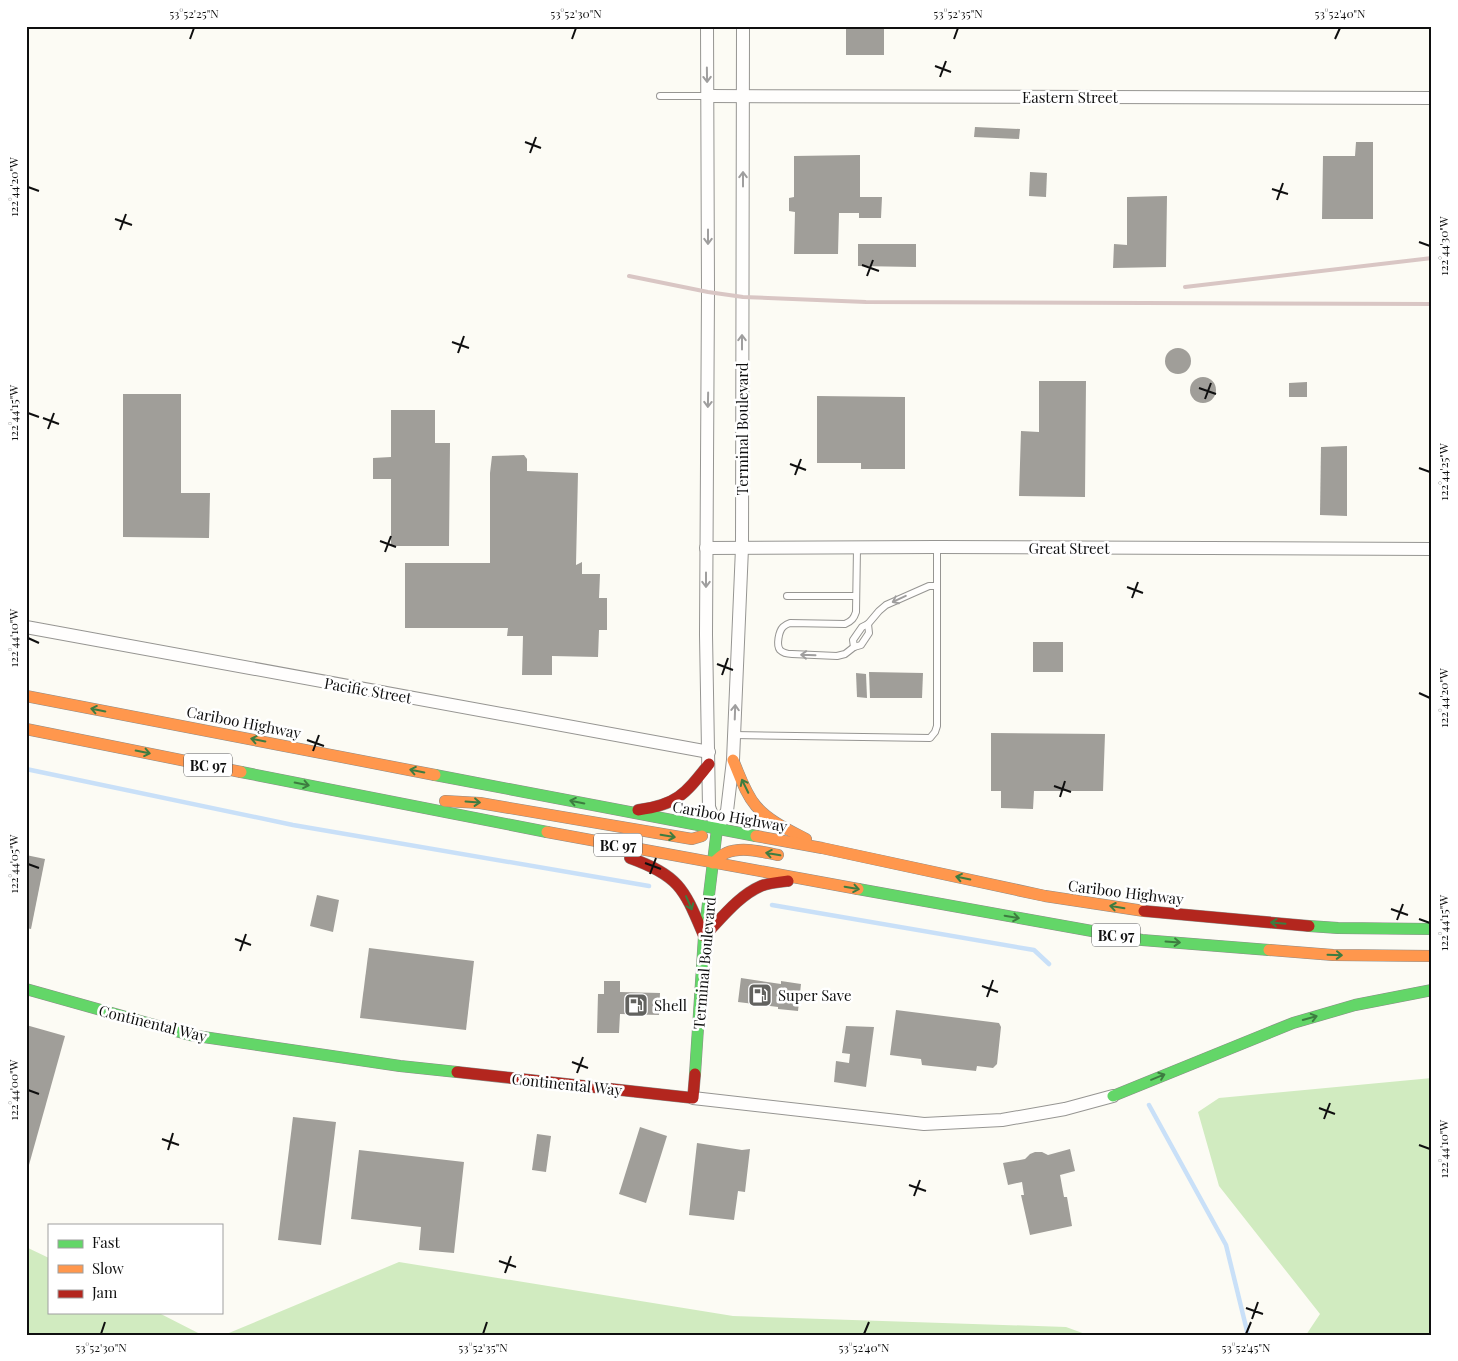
<svg xmlns="http://www.w3.org/2000/svg" width="1458" height="1361" font-family="'Playfair Display',serif">
  <style>
    .forest { fill: #d1ebc0 }
    .lines { fill: none; stroke-linecap: round; stroke-linejoin: round }
    .stream { stroke: #c9e0f8; stroke-width: 4.5 }
    .building { fill: #a09e99 }
    .lane-casing { stroke: #969592; stroke-width: 8 }
    .street-casing { stroke: #969592; stroke-width: 14 }
    .fast-casing { stroke: #8c8c89; stroke-width: 12 }
    .slow-casing { stroke: #8c8c89; stroke-width: 12 }
    .jam-casing { stroke: #8c8c89; stroke-width: 12 }
    .lane { stroke: #fffefd; stroke-width: 6 }
    .street { stroke: #fffefd; stroke-width: 12 }
    .fast { stroke: #63d668; stroke-width: 11 }
    .slow { stroke: #ff974d; stroke-width: 11 }
    .jam { stroke: #b3261e; stroke-width: 11 }
    .rail { stroke: #d9c6c4; stroke-width: 4 }
    .oneway { stroke: #9f9e9e }
    .oneway2 { stroke: #3d7c40 }
    .ticks { fill: none; stroke: #0f0f0f; stroke-width: 2 }
    .labels { text-anchor: middle; dominant-baseline: central; stroke-width: 5; stroke-linejoin: round; paint-order: stroke }
    .shield { fill: #fff; stroke: #575757; stroke-width: 1 }
    .shield-label { font-size: 14px; font-weight: bold; fill: #0f0f0f }
    .street-label { font-size: 15px; fill: #0f0f0f; stroke: #fff }
    .poi-label { font-size: 15px; fill: #0f0f0f; stroke: #fff; text-anchor: start }
    .neatline { fill: none; stroke: #0f0f0f; stroke-width: 2 }
    .ticks-label { font-size: 12px; text-anchor: middle; fill: #0f0f0f }
  </style>
  <rect width="100%" height="100%" fill="#fcfbf4"/>
  <g class="forest">
    <path d="M1432,1078V1335H1306L1320,1314L1219,1186L1198,1112L1219,1098Z"/>
    <path d="M26,1247L49,1258V1312H157L202,1335H26Z"/>
    <path d="M399,1262L733,1316L1066,1327L1088,1335H224Z"/>
  </g>
  <g class="lines">
    <g class="stream">
      <path d="M26,769L293,825L649,886"/>
      <path d="M772,905L1034,950L1049,964"/>
      <path d="M1149,1105L1226,1245L1248,1335"/>
    </g>
  </g>
  <g class="building">
    <rect x="846" y="26" width="38" height="29"/>
    <path d="M975,127L1020,129L1019,139L974,137Z"/>
    <path d="M1356,142H1373V219H1322L1323,156H1355Z"/>
    <path d="M860,155V197H882L881,218H859V213H839L838,254H794L795,212L789,211V198L794,197V156Z"/>
    <path d="M1030,172L1047,173L1046,197L1029,196Z"/>
    <path d="M1167,196L1166,267L1113,268L1114,244L1127,245V197Z"/>
    <path d="M858,244H916V267L858,266Z"/>
    <circle cx="1178" cy="361" r="13"/>
    <circle cx="1203" cy="390" r="13"/>
    <path d="M1039,381H1086L1085,497L1019,496L1021,431L1039,432Z"/>
    <path d="M1307,382V397H1289V383Z"/>
    <path d="M123,394H181V493H210L209,538L123,537Z"/>
    <path d="M817,396L905,397V469H861V463H817Z"/>
    <path d="M391,410H435V443H450L449,546H391V479H373V458L391,457Z"/>
    <path d="M1347,446V516L1320,515L1321,447Z"/>
    <path d="M524,455L527,459V471L578,473L576,565L582,562V574H600L599,598H607V630H599L598,657L552,656V675H522L523,636H507L508,628H405V563H490V473L492,456Z"/>
    <rect x="1033" y="642" width="30" height="30"/>
    <path d="M869,672L923,673L922,698H870Z"/>
    <path d="M856,673L866,674L867,698L857,697Z"/>
    <path d="M991,733L1105,734L1103,791H1034L1033,809L1001,808V791H991Z"/>
    <path d="M26,855L45,859L31,929L26,928Z"/>
    <path d="M317,895L339,900L333,932L310,926Z"/>
    <path d="M369,948L474,961L466,1030L360,1018Z"/>
    <path d="M741,978L781,984V981L801,984L798,1011L778,1009V1007L738,1002Z"/>
    <path d="M604,981H620V992L660,993L659,1015L620,1014L619,1033H597L598,994H604Z"/>
    <path d="M896,1010L999,1023L1001,1027L997,1064L993,1068L977,1066L976,1071L922,1065L921,1059L890,1055Z"/>
    <path d="M26,1025L65,1036L27,1172H26Z"/>
    <path d="M846,1026L874,1027L866,1087L834,1082L836,1061L849,1063L850,1054L842,1053Z"/>
    <path d="M293,1117L336,1122L321,1245L278,1240Z"/>
    <path d="M640,1127L667,1136L646,1203L619,1194Z"/>
    <path d="M537,1134L551,1136L546,1172L532,1170Z"/>
    <path d="M697,1143L742,1150L750,1149L745,1192L738,1191L734,1220L689,1215Z"/>
    <path d="M1070,1149L1075,1171L1060,1175L1064,1197H1067L1072,1226L1030,1235L1021,1195H1024L1022,1182L1008,1185L1003,1163L1025,1159L1030,1154L1035,1152H1042L1048,1155Z"/>
    <path d="M359,1150L464,1162L454,1253L419,1250L421,1227L351,1219Z"/>
  </g>
  <g class="lines">
    <g class="lane-casing">
      <g id="lane">
        <path d="M660,96H708"/>
        <path d="M857,548L856,612C854,618 852,621 845,624L790,623C787,624 785,625 783,627C779,631 776,645 780,650C783,653 788,654 792,654L837,656L845,654L854,647L861,645L869,633L868,624"/>
        <path d="M787,596H856"/>
        <path d="M854,647L853,640L862,627L868,624L879,611L886,605L929,586H937"/>
        <path d="M734,735L930,738L935,732L937,726V547"/>
      </g>
    </g>
    <g class="street-casing">
      <g id="street">
        <path d="M707,26L708,292L706,635L709,807L717,829"/>
        <path d="M708,96L1432,98"/>
        <path d="M706,548L937,547L1432,549"/>
        <path d="M26,627L709,752"/>
        <path d="M717,829L727,811L733,760L742,548L743,26"/>
        <path d="M693,1098L924,1124L1002,1120L1065,1109L1113,1096"/>
      </g>
    </g>
    <g class="fast-casing">
      <g id="fast">
        <path d="M241,772L547,832"/>
        <path d="M435,775L756,836"/>
        <path d="M858,889L1142,940L1269,950"/>
        <path d="M1309,926L1338,928L1432,929"/>
        <path d="M26,989L190,1035L400,1066L457,1072"/>
        <path d="M695,1074L704,936L717,829"/>
        <path d="M1113,1096L1293,1023L1355,1005L1432,990"/>
      </g>
    </g>
    <g class="slow-casing">
      <g id="slow">
        <path d="M26,696L435,775"/>
        <path d="M26,729L241,772"/>
        <path d="M733,760C740,776 745,793 756,806C769,821 789,830 806,839"/>
        <path d="M445,801L480,803L692,839L702,836"/>
        <path d="M547,832L858,889"/>
        <path d="M756,836L822,848L1045,896L1144,911"/>
        <path d="M713,863C717,860 721,855 726,853C742,846 762,852 778,855"/>
        <path d="M1269,950L1333,955L1432,956"/>
      </g>
    </g>
    <g class="jam-casing">
      <g id="jam">
        <path d="M638,810C677,805 685,794 709,764"/>
        <path d="M630,858C680,876 684,889 704,936C721,919 738,896 761,886C769,883 779,882 788,881"/>
        <path d="M1144,911L1309,926"/>
        <path d="M457,1072L693,1098L695,1074"/>
      </g>
    </g>
    <use href="#lane" class="lane"/>
    <use href="#street" class="street"/>
    <use href="#fast" class="fast"/>
    <use href="#slow" class="slow"/>
    <use href="#jam" class="jam"/>
    <g class="rail">
      <path d="M629,276L708,292L743,297L866,302L1432,304"/>
      <path d="M1185,287L1432,258"/>
    </g>
  </g>
  <defs><path id="oneway-shaft" d="M-6 0H5M1.5-3L5.5 0L1.5 3" fill="none" stroke-width="1.6" stroke-linecap="round" stroke-linejoin="round" transform="scale(1.25)"/></defs>
  <g class="oneway">
    <use href="#oneway-shaft" transform="translate(707 75) rotate(89)"/>
    <use href="#oneway-shaft" transform="translate(743 179) rotate(-90)"/>
    <use href="#oneway-shaft" transform="translate(708 237) rotate(90)"/>
    <use href="#oneway-shaft" transform="translate(742 342) rotate(-90)"/>
    <use href="#oneway-shaft" transform="translate(708 400) rotate(91)"/>
    <use href="#oneway-shaft" transform="translate(706 580) rotate(90)"/>
    <use href="#oneway-shaft" transform="translate(899 599) rotate(155)"/>
    <use href="#oneway-shaft" transform="translate(808 655) rotate(-178)"/>
    <use href="#oneway-shaft" transform="translate(735 712) rotate(-88)"/>
  </g>
  <g class="oneway2">
    <use href="#oneway-shaft" transform="translate(98 710) rotate(-169)"/>
    <use href="#oneway-shaft" transform="translate(258 740) rotate(-169)"/>
    <use href="#oneway-shaft" transform="translate(143 752) rotate(11)"/>
    <use href="#oneway-shaft" transform="translate(417 771) rotate(-169)"/>
    <use href="#oneway-shaft" transform="translate(302 784) rotate(11)"/>
    <use href="#oneway-shaft" transform="translate(745 786) rotate(-116)"/>
    <use href="#oneway-shaft" transform="translate(473 802) rotate(4)"/>
    <use href="#oneway-shaft" transform="translate(577 802) rotate(-169)"/>
    <use href="#oneway-shaft" transform="translate(668 836) rotate(9)"/>
    <use href="#oneway-shaft" transform="translate(773 854) rotate(-170)"/>
    <use href="#oneway-shaft" transform="translate(963 878) rotate(-168)"/>
    <use href="#oneway-shaft" transform="translate(852 888) rotate(10)"/>
    <use href="#oneway-shaft" transform="translate(689 903) rotate(66)"/>
    <use href="#oneway-shaft" transform="translate(1117 907) rotate(-171)"/>
    <use href="#oneway-shaft" transform="translate(1012 917) rotate(10)"/>
    <use href="#oneway-shaft" transform="translate(1278 923) rotate(-175)"/>
    <use href="#oneway-shaft" transform="translate(1173 942) rotate(4)"/>
    <use href="#oneway-shaft" transform="translate(1335 955) rotate(2)"/>
    <use href="#oneway-shaft" transform="translate(1310 1018) rotate(-16)"/>
    <use href="#oneway-shaft" transform="translate(1158 1077) rotate(-22)"/>
  </g>
  <path class="ticks" d="M190,39L194,28M572,39L576,28M954,39L958,28M1335,39L1340,28M935,66L951,72M940,77L946,61M525,142L541,148M530,153L536,137M28,187L39,191M1272,189L1288,194M1277,200L1283,183M115,219L132,225M120,230L126,214M1419,242L1430,246M862,265L879,271M867,276L873,260M452,342L469,348M458,353L464,336M1199,388L1216,394M1205,399L1211,383M28,413L39,417M43,418L59,424M48,429L54,413M790,464L806,470M1419,468L1430,472M795,475L801,459M380,541L396,547M385,552L391,536M1127,587L1143,593M1132,598L1138,582M28,638L39,643M717,664L733,670M722,675L728,658M1419,693L1430,698M307,740L324,746M313,751L319,735M1054,786L1071,792M1060,797L1065,781M645,863L661,869M28,864L39,868M650,874L656,858M1391,909L1408,915M1419,919L1430,923M1397,920L1403,904M235,939L251,945M240,951L246,934M982,986L998,992M987,997L993,980M572,1062L588,1068M577,1073L583,1057M28,1090L39,1094M1319,1108L1335,1114M1324,1119L1330,1103M162,1139L179,1145M1419,1145L1430,1149M168,1150L173,1133M909,1185L926,1191M914,1196L920,1180M499,1261L516,1267M505,1273L511,1256M1246,1308L1263,1314M1252,1319L1258,1302M101,1334L105,1322M483,1334L487,1322M864,1334L869,1322M1246,1334L1251,1322"/>
  <defs>
    <g id="fuel-square" transform="scale(1.25)"><rect x="-9" y="-9" width="18" height="18" rx="4" fill="#62625f" stroke="#fff"/><path d="M-5.5-6h7V0h2V4h1.3V-2.5L3-4.5l.8-.8L6-3V5H2.5V1h-1V6h-7ZM-4.2-4.7v3.2H.2V-4.7Z" fill="#fff"/></g>
  </defs>
  <g fill-rule="evenodd">
    <use href="#fuel-square" x="760" y="995"/>
    <use href="#fuel-square" x="636" y="1005"/>
  </g>
  <g class="labels">
    <g class="shield">
      <rect x="184" y="753.5" width="48" height="23" rx="4"/>
      <rect x="594" y="833.5" width="48" height="23" rx="4"/>
      <rect x="1092" y="923.5" width="48" height="23" rx="4"/>
    </g>
    <g class="shield-label">
      <text x="208" y="765">BC 97</text>
      <text x="618" y="845">BC 97</text>
      <text x="1116" y="935">BC 97</text>
    </g>
    <g class="street-label">
      <text x="1070" y="97">Eastern Street</text>
      <text transform="translate(742 429) rotate(-90)">Terminal Boulevard</text>
      <text x="1069" y="548">Great Street</text>
      <text transform="translate(368 690) rotate(10)">Pacific Street</text>
      <text transform="translate(244 722) rotate(11)">Cariboo Highway</text>
      <text transform="translate(730 816) rotate(10)">Cariboo Highway</text>
      <text transform="translate(1126 892) rotate(7)">Cariboo Highway</text>
      <text transform="translate(704 963) rotate(-85)">Terminal Boulevard</text>
      <text transform="translate(153 1023) rotate(14)">Continental Way</text>
      <text transform="translate(567 1084) rotate(6)">Continental Way</text>
    </g>
    <g class="poi-label">
      <text x="778" y="995">Super Save</text>
      <text x="654" y="1005">Shell</text>
    </g>
  </g>
  <rect width="1458" height="1361" fill="none" stroke="#ffffff" stroke-width="55"/>
  <rect x="48" y="1224" width="175" height="90" fill="#ffffff" stroke="#9f9f9f"/>
  <rect x="58" y="1240" width="25" height="8" fill="#63d668" stroke="#9f9f9f"/>
  <text x="92" y="1248" font-size="15" fill="#0f0f0f">Fast</text>
  <rect x="58" y="1265" width="25" height="8" fill="#ff974d" stroke="#9f9f9f"/>
  <text x="92" y="1274" font-size="15" fill="#0f0f0f">Slow</text>
  <rect x="58" y="1290" width="25" height="8" fill="#b3261e" stroke="#9f9f9f"/>
  <text x="92" y="1298" font-size="15" fill="#0f0f0f">Jam</text>
  <rect x="28" y="28" width="1402" height="1306" class="neatline"/>
  <g class="ticks-label">
    <text x="194" y="18">53°52'25"N</text>
    <text x="576" y="18">53°52'30"N</text>
    <text x="958" y="18">53°52'35"N</text>
    <text x="1340" y="18">53°52'40"N</text>
    <text transform="translate(14 187) rotate(-90)" y="4">122°44'20"W</text>
    <text transform="translate(1444 246) rotate(-90)" y="4">122°44'30"W</text>
    <text transform="translate(14 413) rotate(-90)" y="4">122°44'15"W</text>
    <text transform="translate(1444 472) rotate(-90)" y="4">122°44'25"W</text>
    <text transform="translate(14 638) rotate(-90)" y="4">122°44'10"W</text>
    <text transform="translate(1444 698) rotate(-90)" y="4">122°44'20"W</text>
    <text transform="translate(14 864) rotate(-90)" y="4">122°44'05"W</text>
    <text transform="translate(1444 923) rotate(-90)" y="4">122°44'15"W</text>
    <text transform="translate(14 1090) rotate(-90)" y="4">122°44'00"W</text>
    <text transform="translate(1444 1149) rotate(-90)" y="4">122°44'10"W</text>
    <text x="101" y="1352">53°52'30"N</text>
    <text x="483" y="1352">53°52'35"N</text>
    <text x="864" y="1352">53°52'40"N</text>
    <text x="1246" y="1352">53°52'45"N</text>
  </g>
</svg>
